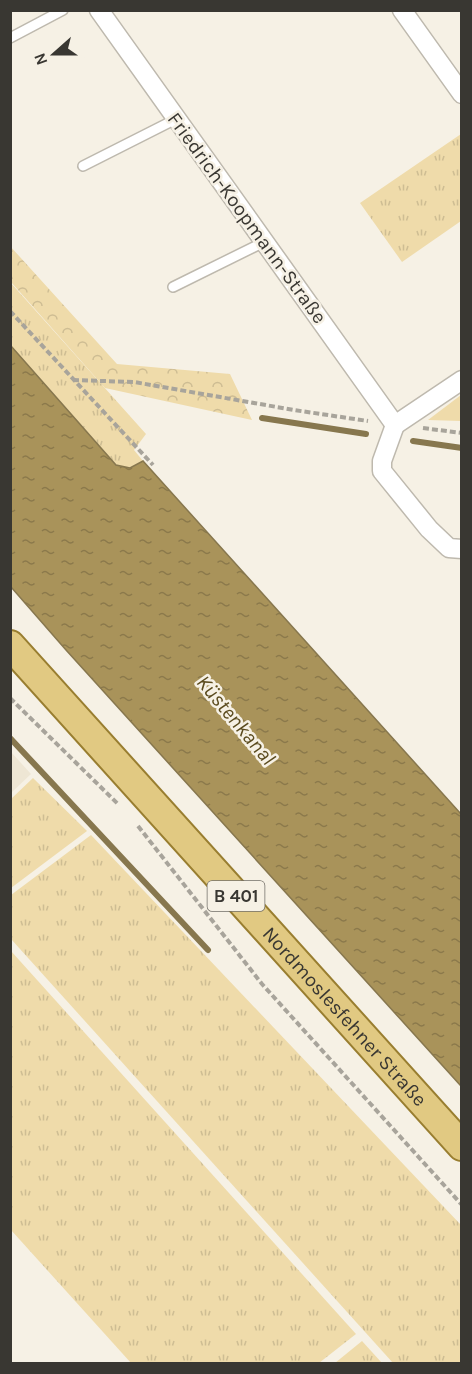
<svg xmlns="http://www.w3.org/2000/svg" width="472" height="1374" font-family="Karla,sans-serif">
  <style>
    .built { fill: #eee6d4 }
    .grass { fill: url(#grass-tufts) }
    .forest { fill: url(#forest-crowns) }
    .park { fill: #efdbaa }
    .water { fill: url(#water-ripples); stroke: #87774e; stroke-width: 1.5 }
    .lines { fill: none; stroke-linecap: round; stroke-linejoin: round }
    .stream { stroke: #87774e; stroke-width: 6 }
    .lane-casing { stroke: #beb9ae; stroke-width: 12 }
    .street-casing { stroke: #beb9ae; stroke-width: 21 }
    .primary-casing { stroke: #997e30; stroke-width: 32 }
    .path { stroke: #a8a49b; stroke-width: 4; stroke-dasharray: 6 3; stroke-linecap: butt }
    .lane { stroke: #fff; stroke-width: 9 }
    .street { stroke: #fff; stroke-width: 18 }
    .primary { stroke: #e1c982; stroke-width: 28 }
    .labels { text-anchor: middle; dominant-baseline: central; stroke-width: 5; stroke-linejoin: round; paint-order: stroke }
    .shield { fill: #f6f1e5; stroke: #726f68; stroke-width: 1.5 }
    .shield-label { font-size: 18px; font-weight: bold; fill: #393732 }
    .street-label { font-size: 20px; fill: #393732; stroke: #f6f1e5 }
    .water-label { font-size: 21px; font-style: italic; fill: #5b4b1e; stroke: #f6f1e5 }
  </style>
  <defs>
    <pattern id="grass-tufts" width="24" height="20" patternUnits="userSpaceOnUse" patternTransform="scale(1.5)"><rect width="24" height="20" fill="#efdbaa"/><path d="M3 7l-1-3M5 7V3M7 7l1-3M15 17l-1-3M17 17v-4M19 17l1-3" fill="none" stroke="#cebd93"/></pattern>
    <pattern id="forest-crowns" width="20" height="18" patternUnits="userSpaceOnUse" patternTransform="scale(1.5)"><rect width="20" height="18" fill="#efdbaa"/><path d="M2 6a3 3 0 1 1 6 0M12 15a3 3 0 1 1 6 0" fill="none" stroke="#cebd93"/></pattern>
    <pattern id="water-ripples" width="26" height="14" patternUnits="userSpaceOnUse" patternTransform="scale(1.5)"><rect width="26" height="14" fill="#a9935a"/><path d="M2 4q2-2 4 0t4 0M15 11q2-2 4 0t4 0" fill="none" stroke="#8b794b"/></pattern>
  </defs>
  <rect width="100%" height="100%" fill="#f6f1e5"/>
  <path class="built" d="M11,752L31,774L11,793Z"/>
  <g class="grass">
    <path d="M461,134V221L402,262L360,203Z"/>
    <path d="M10,282L146,434L134,450L143,461L130,468L116,465L11,346Z"/>
    <path d="M33,778L87,831L11,888V799Z"/>
    <path d="M91,835L461,1225V1363H393L11,939V895Z"/>
    <path d="M10,951H11L356,1334L319,1363H131L11,1230Z"/>
    <path d="M362,1341L382,1363H335Z"/>
  </g>
  <path class="forest" d="M10,246L117,364L230,374L252,420L105,388L11,282Z"/>
  <path class="park" d="M461,395V421L428,420Z"/>
  <path class="water" d="M11,346L116,465L130,468L143,461L461,814V1086L66,650L11,587Z"/>
  <g class="lines">
    <g class="stream">
      <path d="M262,418L366,434"/>
      <path d="M413,441L462,448"/>
      <path d="M10,738L208,950"/>
    </g>
    <g class="lane-casing">
      <g id="lane">
        <path d="M10,38L63,10"/>
        <path d="M83,166L176,119"/>
        <path d="M173,287L264,242"/>
      </g>
    </g>
    <g class="street-casing">
      <g id="street">
        <path d="M99,10L395,425L462,380"/>
        <path d="M402,10L462,94"/>
        <path d="M395,425L382,461V471L429,529L449,548L462,549"/>
      </g>
    </g>
    <g class="primary-casing">
      <g id="primary">
        <path id="s1" d="M10,645L462,1146"/>
      </g>
    </g>
    <g class="path">
      <path d="M10,311L153,465"/>
      <path d="M73,380L134,382L294,410L368,421"/>
      <path d="M423,428L462,433"/>
      <path d="M10,698L119,805"/>
      <path d="M138,826L262,984L462,1205"/>
    </g>
    <use href="#lane" class="lane"/>
    <use href="#street" class="street"/>
    <use href="#primary" class="primary"/>
  </g>
  <g class="labels">
    <rect class="shield" x="207.5" y="881" width="57" height="30" rx="4.5"/>
    <g class="shield-label">
      <text x="236" y="896">B 401</text>
    </g>
    <g class="street-label">
      <text transform="translate(247 218) rotate(54)">Friedrich-Koopmann-Straße</text>
      <text stroke="none"><textPath href="#s1" startOffset="500">Nordmoslesfehner Straße</textPath></text>
    </g>
    <g class="water-label">
      <text transform="translate(236 720) rotate(50)">Küstenkanal</text>
    </g>
  </g>
  <rect width="472" height="1374" fill="none" stroke="#393732" stroke-width="24"/>
  <g transform="translate(54 54) rotate(249)" stroke="#f6f1e5" stroke-width="4.5" paint-order="stroke">
  <path d="M0-4.5L10 22L0 15L-10 22Z" fill="#393732"/>
  <text y="-9" font-size="16" font-weight="bold" text-anchor="middle" fill="#393732">N</text>
  </g>
</svg>
